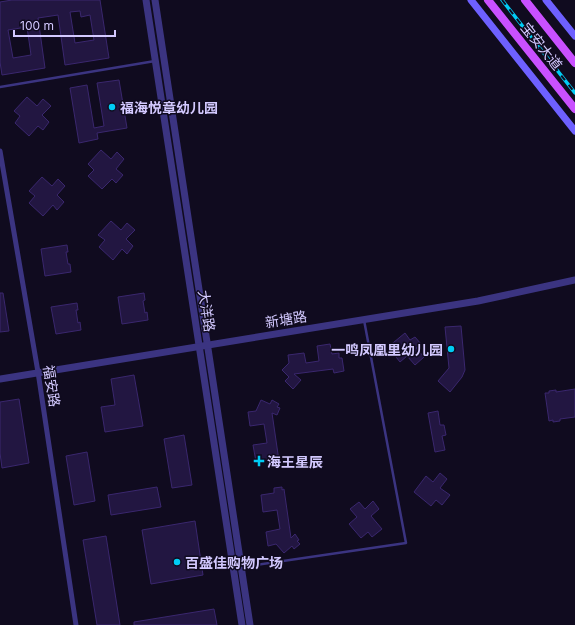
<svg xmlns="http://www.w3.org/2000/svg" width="575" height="625" font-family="Inter,'Noto Sans SC',sans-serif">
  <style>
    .building { fill: #221641; stroke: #3a276e; fill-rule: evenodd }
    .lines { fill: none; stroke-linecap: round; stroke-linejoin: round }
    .service { stroke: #3b3481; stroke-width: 2.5 }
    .minor { stroke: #3b3481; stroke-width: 5 }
    .tertiary { stroke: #3b3481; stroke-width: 7 }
    .secondary { stroke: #6e60ff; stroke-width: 7 }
    .primary { stroke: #c950ff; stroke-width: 8 }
    .rail-casing { stroke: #00ccf4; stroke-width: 3.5 }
    .rail { stroke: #100b1f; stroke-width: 2; stroke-dasharray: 6; stroke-linecap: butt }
    .poi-dot { fill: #00ccf4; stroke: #100b1f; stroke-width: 1.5 }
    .labels { text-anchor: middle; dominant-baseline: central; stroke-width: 3; stroke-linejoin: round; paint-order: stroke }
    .street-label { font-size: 14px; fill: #d3c9ff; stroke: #100b1f }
    .poi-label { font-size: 14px; font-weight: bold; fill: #d3c9ff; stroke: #100b1f; text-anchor: start }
  </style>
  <rect width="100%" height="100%" fill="#100b1f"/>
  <g class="building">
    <path d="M12,0H100L109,58L65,65L58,15L38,18L45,68L2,75L0,62V2ZM80,11L81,17L90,15L94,40L75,43L70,12ZM27,27L31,55L13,58L8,30Z"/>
    <path d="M119,80L127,128L97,133L98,139L79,143L70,88L87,85L94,128L104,126L97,83Z"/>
    <path d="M27,97L37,106L43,99L51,106L42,115L49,122L43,130L38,126L29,136L15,123L20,116L14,111Z"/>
    <path d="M101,150L111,159L117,152L124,159L116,169L123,175L116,183L112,179L102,189L88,176L94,170L88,164Z"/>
    <path d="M42,177L52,186L58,179L65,186L57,195L64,202L57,210L53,205L43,216L29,203L35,196L29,191Z"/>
    <path d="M111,221L121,230L127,223L135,230L126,239L133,246L127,254L122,249L113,260L99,247L105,240L98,235Z"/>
    <path d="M67,245L68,252H66L68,264H70L71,272L45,276L41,249Z"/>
    <path d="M0,293H3L9,331L0,332Z"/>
    <path d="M144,293L145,300L143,301L145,313L147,312L148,320L122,324L118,297Z"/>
    <path d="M77,303L78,310H76L78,323L80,322L81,330L56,334L51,307Z"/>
    <path d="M461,326L465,370L462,377L450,392L438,381L449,368L445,327Z"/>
    <path d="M405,333L410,340L415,337L421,344L416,348L424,357L415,365L407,356L400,362L388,347Z"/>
    <path d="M330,344L332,354L339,353V358H342L344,371L334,373L333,369L294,374L301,380L293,389L285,381L289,377L282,370L289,363L288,355L304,353L306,363L319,361L317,346Z"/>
    <path d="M134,375L143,426L105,432L101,407L115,405L111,379Z"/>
    <path d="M575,389V417L560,419V421L553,422V420L549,421L545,393H549V391L556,390V392Z"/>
    <path d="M19,399L29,463L2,468L0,453V402Z"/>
    <path d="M261,400L270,404L272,400L279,404L277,407L280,408L277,415L272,413L279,461H278V464L270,465L269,460L256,462L253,445L267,443L264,424L250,426L248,412L256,411Z"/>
    <path d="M438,411L440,425H444L446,435L442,436L445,450L435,452L428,413Z"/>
    <path d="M184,435L192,485L172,488L164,439Z"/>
    <path d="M87,452L95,501L74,505L66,456Z"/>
    <path d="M440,473L447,479L440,488L450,495L442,505L436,500L431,506L414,492L426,476L433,482Z"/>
    <path d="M157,487L161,507L111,515L108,495Z"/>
    <path d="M282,487V490L284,489L291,538L295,534L299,540L297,541L300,544L294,549L292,546L284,553L276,544L268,546L266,532L280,529L277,510L263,512L261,495L274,493V488Z"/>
    <path d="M373,501L379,509L371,516L382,529L372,537L368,532L361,538L349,524L357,517L350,509L359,502L365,509Z"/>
    <path d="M195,521L203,575L151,584L142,530Z"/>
    <path d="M106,536L120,625H97L83,540Z"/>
    <path d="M214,609L217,625H134V622Z"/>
  </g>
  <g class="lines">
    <g class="service">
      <path d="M0,87L155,61"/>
      <path d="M242,567L406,543L364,320"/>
    </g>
    <path class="minor" d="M0,151L38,372L76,625"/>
    <g class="tertiary">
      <path d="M146,0L242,625"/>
      <path d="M155,0L250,625"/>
      <path d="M0,379L478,301L575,280"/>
    </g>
    <g class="secondary">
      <path d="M471,0L575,131"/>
      <path d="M546,0L575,36"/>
    </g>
    <g class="primary">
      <path d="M488,0L575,109"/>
      <path d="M525,0L575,63"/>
    </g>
    <g class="rail-casing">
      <path id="rail" d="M502,0L575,93"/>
    </g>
    <use href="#rail" class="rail"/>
  </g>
  <g class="poi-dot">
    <circle cx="112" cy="107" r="4"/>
    <circle cx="451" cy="349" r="4"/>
    <path d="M257 455h4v4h4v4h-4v4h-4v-4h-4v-4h4z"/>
    <circle cx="177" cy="562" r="4"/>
  </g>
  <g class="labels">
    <g class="street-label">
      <text transform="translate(542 46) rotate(51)">宝安大道</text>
      <text transform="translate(207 311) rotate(81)">大洋路</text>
      <text transform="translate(286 319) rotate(-9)">新塘路</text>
      <text transform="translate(52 386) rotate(81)">福安路</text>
    </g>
    <g class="poi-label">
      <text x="120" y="107">福海悦章幼儿园</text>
      <text x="443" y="349" text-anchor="end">一鸣凤凰里幼儿园</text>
      <text x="267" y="461">海王星辰</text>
      <text x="185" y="562">百盛佳购物广场</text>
    </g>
  </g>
  <path d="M14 30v6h101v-6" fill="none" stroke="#d3c9ff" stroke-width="2"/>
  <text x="20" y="30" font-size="12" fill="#d3c9ff" stroke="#100b1f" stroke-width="3" paint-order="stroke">100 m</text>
</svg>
